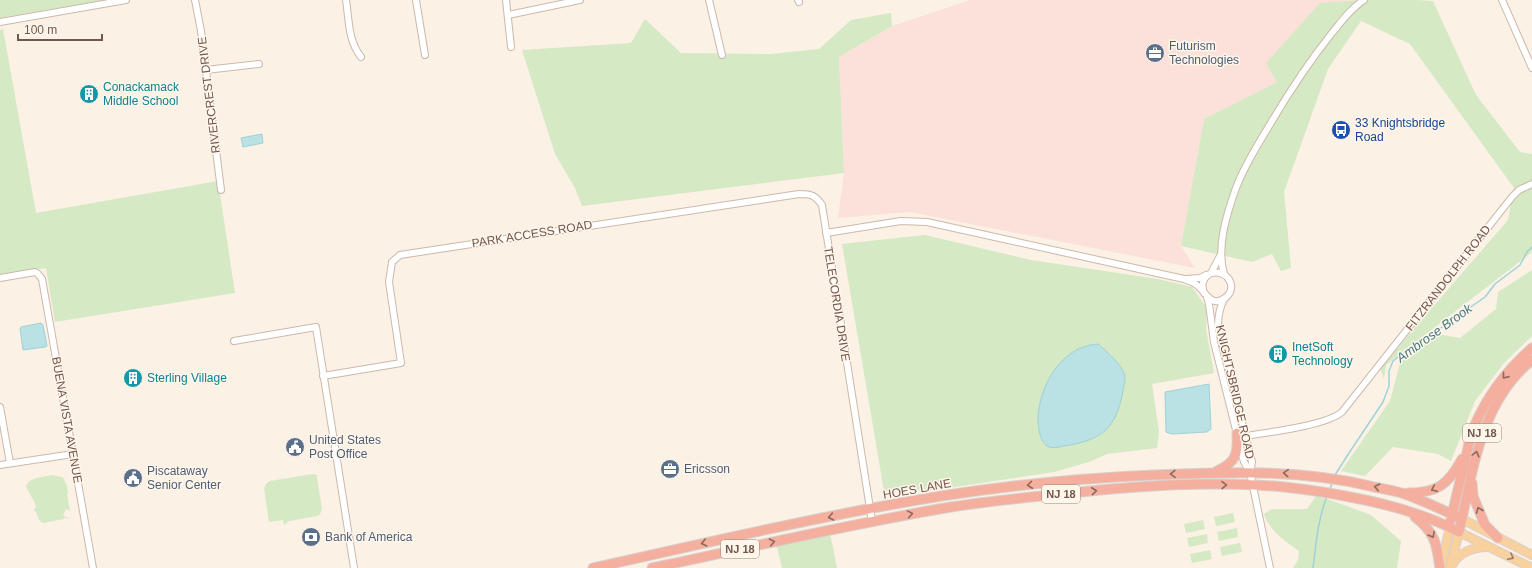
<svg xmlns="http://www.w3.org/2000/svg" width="1532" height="568" font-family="Arial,sans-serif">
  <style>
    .commercial { fill: #fbe1d9 }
    .green { fill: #d5e9c4 }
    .water { fill: #bae1e4; stroke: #a0d1d6 }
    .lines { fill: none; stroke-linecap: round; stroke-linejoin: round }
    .stream { stroke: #a0d1d6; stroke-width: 1.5 }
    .minor-casing { stroke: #cdb8ab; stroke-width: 8 }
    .major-casing { stroke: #d8d0cd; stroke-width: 10 }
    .highway-casing { stroke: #d8d0cd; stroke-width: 11 }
    .minor { stroke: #fff; stroke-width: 6 }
    .major { stroke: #f8d19f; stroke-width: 8 }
    .highway { stroke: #f4af9e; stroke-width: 9 }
    .oneway { stroke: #8d695c }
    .oneway2 { stroke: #9b7c64 }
    .labels { text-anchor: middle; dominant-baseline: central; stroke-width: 3; stroke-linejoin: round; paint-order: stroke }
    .shield { fill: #fef5eb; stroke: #9d867b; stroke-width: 1 }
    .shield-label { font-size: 11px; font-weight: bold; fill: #73574b }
    .service-label { font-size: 12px; fill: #4e5e75; stroke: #fef5eb; text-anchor: start }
    .culture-label { font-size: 12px; fill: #0d838f; stroke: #fef5eb; text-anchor: start }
    .street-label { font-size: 12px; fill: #73574b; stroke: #fef5eb }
    .transit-label { font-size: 12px; fill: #164399; stroke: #fef5eb; text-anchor: start }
    .water-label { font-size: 13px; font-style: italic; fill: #42797f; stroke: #fef5eb }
  </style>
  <rect width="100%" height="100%" fill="#fbf1e5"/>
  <path class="commercial" d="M970,0H1362L1277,82L1204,119L1181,246L1195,268L910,212L838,218L844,173L839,57L892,26Z"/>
  <g class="green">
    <path d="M0,0H105L0,18Z"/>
    <path d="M1362,0H1416L1433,1L1476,95L1520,152L1532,154V252L1386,365L1384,379L1380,368L1508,220L1514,188L1410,44L1361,21L1328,69L1284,192L1291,268L1281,271L1272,254L1252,262L1181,246L1204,119L1277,82L1266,63L1320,3Z"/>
    <path d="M891,13L892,26L839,57L844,173L582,206L575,188L555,154L522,50L631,43L645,19L681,53L771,54L819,49L851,20Z"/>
    <path d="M3,29L36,213L218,181L235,293L55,322L46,268L0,277V30Z"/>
    <path d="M925,235L1031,260L1158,279L1192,287L1207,308L1206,329L1214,373L1152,384L1159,432L1157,448L1107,454L1089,462L1054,472L935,490L884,491L842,244Z"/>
    <path d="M1532,270V336L1504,363L1475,401L1451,461L1438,454L1393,447L1365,476L1341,471L1390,401L1401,359L1438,334L1460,338L1496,309L1498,292Z"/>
    <path d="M313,474L317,475V478L322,509L320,514L317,516L289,521L284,525L283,520L269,522L264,488L267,483L270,481Z"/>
    <path d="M51,475L62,477L64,479L67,486L68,493H67L70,511L66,509L63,515L68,518H69L68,519L65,517L64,519L43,523L39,520L36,512L34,511V509L36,508L35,503L26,487C29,476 43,478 51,475Z"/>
    <path d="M1316,496L1333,501L1371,515L1401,541L1397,568H1293L1298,560L1299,551C1285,541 1269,530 1264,514L1272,509H1307Z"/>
    <path d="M1233,513L1235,522L1216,526L1214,517Z"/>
    <path d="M1203,520L1205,529L1186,533L1184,524Z"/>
    <path d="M1237,528L1238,537L1219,541L1217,532Z"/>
    <path d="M830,533L837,568H782L776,543Z"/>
    <path d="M1207,534L1208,543L1189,547L1187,538Z"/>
    <path d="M1240,543L1242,552L1222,556L1220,547Z"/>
    <path d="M1210,550L1212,559L1192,563L1190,554Z"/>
  </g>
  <g class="water">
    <path d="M262,134L263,143L243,147L241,138Z"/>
    <path d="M41,323L43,325L47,346L45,347L23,350L20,329L21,327Z"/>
    <path d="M1098,344C1107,352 1117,360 1123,371C1127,377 1124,385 1123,391C1116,429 1102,440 1064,446C1059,447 1052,449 1047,446C1040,441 1039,430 1038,423C1037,389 1060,346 1098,344Z"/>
    <path d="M1209,384L1211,429L1207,432L1172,434L1166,432L1165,392Z"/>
  </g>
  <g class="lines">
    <g class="stream">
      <path d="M1335,475L1349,453L1383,402L1389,386V371L1393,361L1425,337L1438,330L1485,297L1495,284L1520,265L1527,252L1532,247"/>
      <path d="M1330,490L1332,483"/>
      <path d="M1313,568C1316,543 1318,519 1327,496"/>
    </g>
    <g class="minor-casing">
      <g id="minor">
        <path d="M195,0L201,31L221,190"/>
        <path d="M346,0C349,19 348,41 361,57"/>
        <path d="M416,0L425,55"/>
        <path d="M506,0L511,47"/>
        <path d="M709,0L722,55"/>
        <path d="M798,0L799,2"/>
        <path d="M1502,0L1532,68"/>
        <path d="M508,15L580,0"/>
        <path d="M0,22L126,0"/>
        <path d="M206,70L259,64"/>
        <path d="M826,233L901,221L927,222L1184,279C1188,281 1194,282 1198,286C1206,293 1212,308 1225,298C1239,287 1227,269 1211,273C1203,277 1201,285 1204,293"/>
        <path d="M1211,273L1220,256"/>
        <path d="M1224,274C1216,247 1227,213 1236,188C1244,166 1257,146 1269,126C1289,92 1308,63 1332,33C1342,21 1351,8 1364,0"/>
        <path d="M0,278L35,272L38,274L42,279L93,568"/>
        <path d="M1186,279L1200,278L1206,275"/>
        <path d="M1207,297L1209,304L1214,342L1244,462L1250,472L1270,568"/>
        <path d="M1224,299C1219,309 1218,316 1218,326L1252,462L1250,472"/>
        <path d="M234,341L316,327L354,568"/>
        <path d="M323,376L401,363L389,282L392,262L400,255L799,194C811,194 815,195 822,205L872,521"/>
        <path d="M0,407L10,463"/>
        <path d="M1246,436C1269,432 1325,426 1342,412L1512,197L1519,190L1532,184"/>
        <path d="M0,465L73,454"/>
      </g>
    </g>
    <g class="major-casing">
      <g id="major">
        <path d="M1462,519L1532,555"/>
        <path d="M1453,564C1459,552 1475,547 1487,547"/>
        <path d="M1441,567L1450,527"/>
        <path d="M1450,568L1459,532L1532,568"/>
      </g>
    </g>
    <g class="highway-casing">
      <g id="highway">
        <path d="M1217,471C1237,462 1238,453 1237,433"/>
        <path d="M1472,483L1473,496L1485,525L1498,538"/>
        <path d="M1408,493C1437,493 1448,485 1462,459"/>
        <path d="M1415,517C1435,532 1437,545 1440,568"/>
        <path d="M1451,520C1455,502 1459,484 1464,466C1467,453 1469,439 1474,427C1487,396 1507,370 1532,348"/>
        <path d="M593,568C709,542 825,515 941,496C1012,485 1083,478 1154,475C1226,472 1299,469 1370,486C1381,489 1394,490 1405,494C1424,501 1443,510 1462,519"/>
        <path d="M652,568C751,547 850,524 951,507C990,501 1030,497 1070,493C1138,486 1215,480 1284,487C1304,489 1324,492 1345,496C1383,503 1424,513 1459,532C1473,471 1480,402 1532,360"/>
      </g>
    </g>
    <use href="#minor" class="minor"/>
    <use href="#major" class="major"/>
    <use href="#highway" class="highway"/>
  </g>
  <defs><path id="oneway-chevron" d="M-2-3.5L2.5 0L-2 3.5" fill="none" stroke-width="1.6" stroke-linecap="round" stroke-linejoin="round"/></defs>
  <g class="oneway">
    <use href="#oneway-chevron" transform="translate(1505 376) rotate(129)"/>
    <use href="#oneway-chevron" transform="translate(1476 454) rotate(-75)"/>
    <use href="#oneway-chevron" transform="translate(1286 473) rotate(-176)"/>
    <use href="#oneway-chevron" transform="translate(1173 474) rotate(177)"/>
    <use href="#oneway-chevron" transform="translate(1030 485) rotate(173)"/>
    <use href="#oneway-chevron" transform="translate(1224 485) rotate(-1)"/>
    <use href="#oneway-chevron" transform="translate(1377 487) rotate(-167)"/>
    <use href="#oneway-chevron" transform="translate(1434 489) rotate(155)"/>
    <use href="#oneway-chevron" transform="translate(1094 491) rotate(-6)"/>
    <use href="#oneway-chevron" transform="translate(1479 510) rotate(-112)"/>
    <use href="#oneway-chevron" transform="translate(910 514) rotate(-10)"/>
    <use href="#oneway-chevron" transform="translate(831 517) rotate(169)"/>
    <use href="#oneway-chevron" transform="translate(1432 535) rotate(60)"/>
    <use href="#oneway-chevron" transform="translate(772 542) rotate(-12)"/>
    <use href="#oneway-chevron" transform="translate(704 543) rotate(167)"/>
  </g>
  <use class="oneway2" href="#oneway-chevron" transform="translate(1511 557) rotate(27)"/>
  <defs>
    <g id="office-disc" transform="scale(1)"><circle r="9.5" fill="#5c6f8a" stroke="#fef5eb"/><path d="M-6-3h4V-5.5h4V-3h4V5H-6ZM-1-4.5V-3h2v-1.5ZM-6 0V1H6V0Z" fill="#fff"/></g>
    <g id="building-disc" transform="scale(1)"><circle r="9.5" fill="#0f9aa8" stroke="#fef5eb"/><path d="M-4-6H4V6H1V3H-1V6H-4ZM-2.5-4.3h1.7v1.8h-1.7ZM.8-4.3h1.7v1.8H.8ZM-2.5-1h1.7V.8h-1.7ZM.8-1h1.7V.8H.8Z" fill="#fff"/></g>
    <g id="bus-disc" transform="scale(1)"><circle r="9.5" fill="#1a4fb4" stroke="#fef5eb"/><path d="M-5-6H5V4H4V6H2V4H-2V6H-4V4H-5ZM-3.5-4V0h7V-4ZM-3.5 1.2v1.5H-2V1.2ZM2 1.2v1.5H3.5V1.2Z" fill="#fff"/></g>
    <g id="civic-disc" transform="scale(1)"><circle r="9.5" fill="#5c6f8a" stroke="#fef5eb"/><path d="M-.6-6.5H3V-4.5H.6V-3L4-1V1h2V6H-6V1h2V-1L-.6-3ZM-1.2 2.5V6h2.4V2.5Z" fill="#fff"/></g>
    <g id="bank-disc" transform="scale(1)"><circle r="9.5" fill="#5c6f8a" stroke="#fef5eb"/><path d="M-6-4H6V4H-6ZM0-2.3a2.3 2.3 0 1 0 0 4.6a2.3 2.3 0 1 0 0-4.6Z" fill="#fff"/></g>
  </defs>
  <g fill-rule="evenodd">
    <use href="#office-disc" x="1155" y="53"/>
    <use href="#building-disc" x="89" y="94"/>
    <use href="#bus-disc" x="1341" y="130"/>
    <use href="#building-disc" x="1278" y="354"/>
    <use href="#building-disc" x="133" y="378"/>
    <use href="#civic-disc" x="295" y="447"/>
    <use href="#office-disc" x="670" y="469"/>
    <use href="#civic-disc" x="133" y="478"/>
    <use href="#bank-disc" x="311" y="537"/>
  </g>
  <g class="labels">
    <g class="shield">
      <rect x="1463" y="424" width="38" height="18" rx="3"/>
      <rect x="1042" y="485" width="38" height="18" rx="3"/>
      <rect x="721" y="540" width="38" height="18" rx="3"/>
    </g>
    <g class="shield-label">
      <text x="1482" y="433">NJ 18</text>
      <text x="1061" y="494">NJ 18</text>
      <text x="740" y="549">NJ 18</text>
    </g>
    <g class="service-label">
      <text x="1169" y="46">Futurism<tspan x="1169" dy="14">Technologies</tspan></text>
      <text x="309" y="440">United States<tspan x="309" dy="14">Post Office</tspan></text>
      <text x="684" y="469">Ericsson</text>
      <text x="147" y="471">Piscataway<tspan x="147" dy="14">Senior Center</tspan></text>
      <text x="325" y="537">Bank of America</text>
    </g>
    <g class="culture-label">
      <text x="103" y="87">Conackamack<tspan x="103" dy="14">Middle School</tspan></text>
      <text x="1292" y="347">InetSoft<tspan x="1292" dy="14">Technology</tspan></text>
      <text x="147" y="378">Sterling Village</text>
    </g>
    <g class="street-label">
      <text transform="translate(209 95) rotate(-97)">RIVERCREST DRIVE</text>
      <text transform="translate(532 234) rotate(-9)">PARK ACCESS ROAD</text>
      <text transform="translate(1448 278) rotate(-52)">FITZRANDOLPH ROAD</text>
      <text transform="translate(837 304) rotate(81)">TELECORDIA DRIVE</text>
      <text transform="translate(1235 392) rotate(77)">KNIGHTSBRIDGE ROAD</text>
      <text transform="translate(67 420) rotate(80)">BUENA VISTA AVENUE</text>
      <text transform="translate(917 489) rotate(-10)">HOES LANE</text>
    </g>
    <g class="transit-label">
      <text x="1355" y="123">33 Knightsbridge<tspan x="1355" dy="14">Road</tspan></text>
    </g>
    <g class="water-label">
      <text transform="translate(1434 333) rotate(-36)">Ambrose Brook</text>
    </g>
  </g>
  <path d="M18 34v6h84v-6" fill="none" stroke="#73574b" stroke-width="2"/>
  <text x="24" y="34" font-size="12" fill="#73574b" stroke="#fef5eb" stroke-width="3" paint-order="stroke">100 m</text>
</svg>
